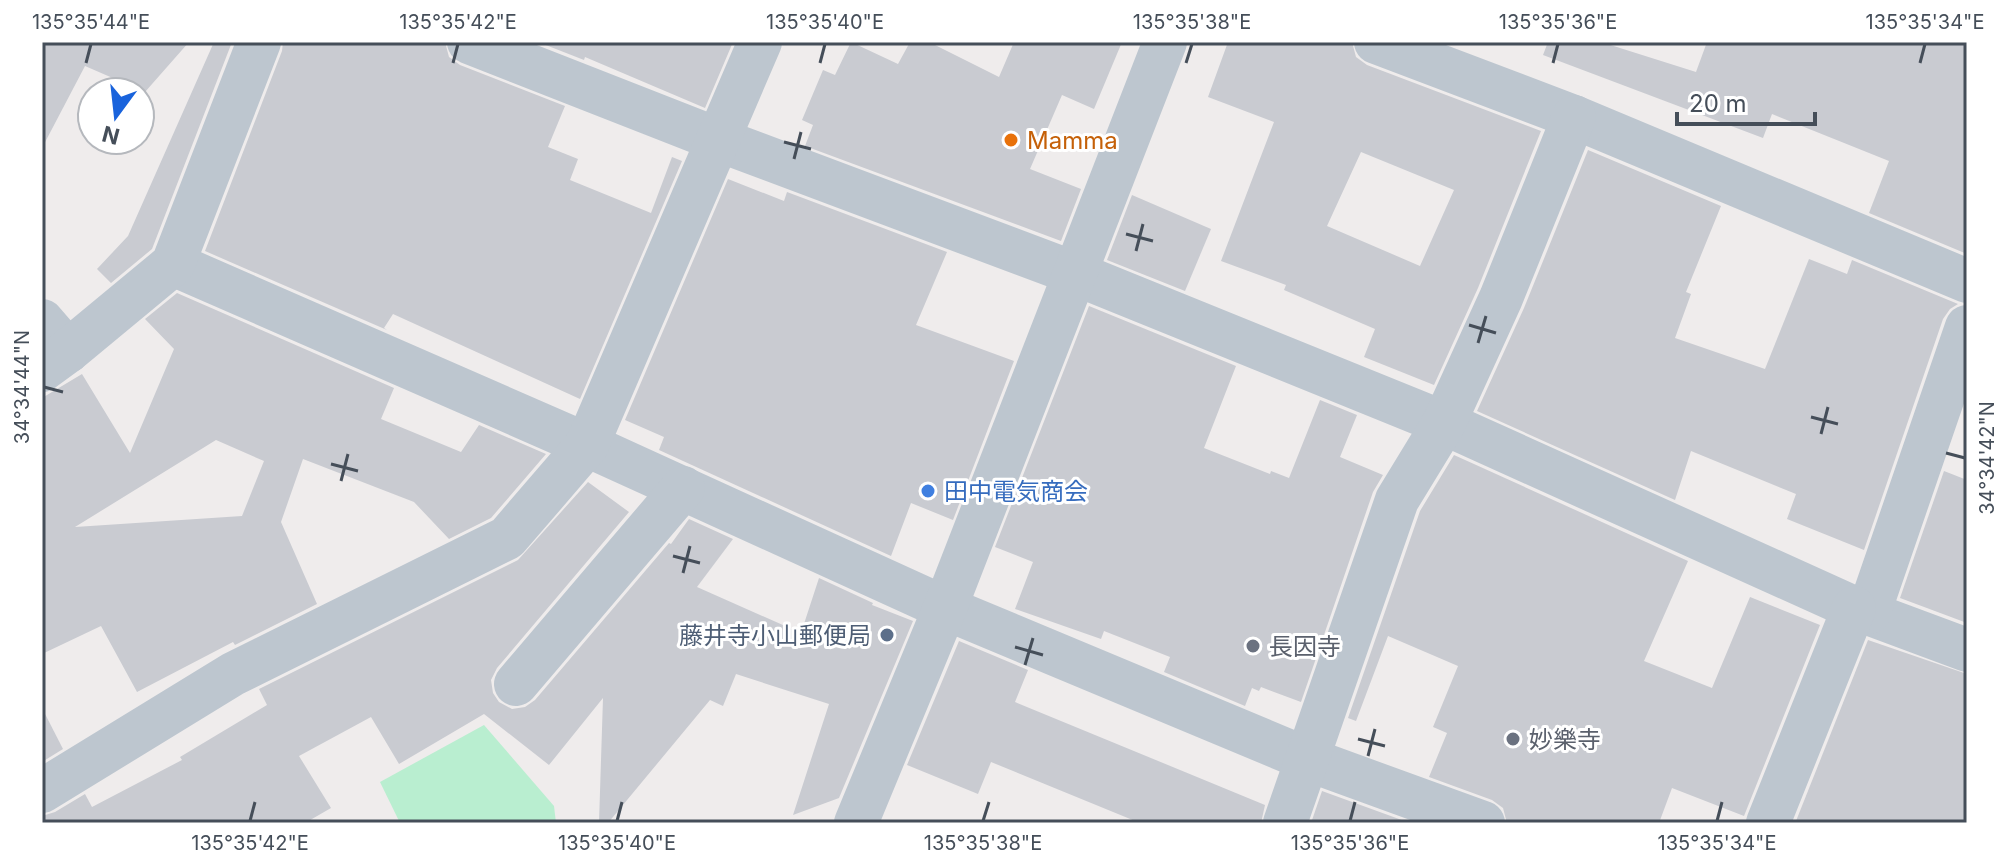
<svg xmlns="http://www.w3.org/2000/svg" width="2009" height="865" font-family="Inter,'Noto Sans JP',sans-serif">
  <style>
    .green { fill: #b9eed0 }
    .building { fill: #c9cbd1; fill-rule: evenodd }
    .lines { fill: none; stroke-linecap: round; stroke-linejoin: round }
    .minor { stroke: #bdc6cf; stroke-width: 44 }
    .ticks { fill: none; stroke: #454e59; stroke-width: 3 }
    .food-dot { fill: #e8710a; stroke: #fff; stroke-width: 3 }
    .shop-dot { fill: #3f7fe0; stroke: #fff; stroke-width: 3 }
    .service-dot { fill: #5c6f8a; stroke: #fff; stroke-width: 3 }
    .worship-dot { fill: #6b7280; stroke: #fff; stroke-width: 3 }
    .labels { text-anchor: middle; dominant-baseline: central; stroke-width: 6; stroke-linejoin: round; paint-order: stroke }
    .food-label { font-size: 24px; fill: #c56008; stroke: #fff; text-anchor: start }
    .shop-label { font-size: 24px; fill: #366cbe; stroke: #fff; text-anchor: start }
    .service-label { font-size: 24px; fill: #4e5e75; stroke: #fff; text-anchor: end }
    .worship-label { font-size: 24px; fill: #5b616d; stroke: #fff; text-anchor: start }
    .neatline { fill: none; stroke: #454e59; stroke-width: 3 }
    .ticks-label { font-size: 20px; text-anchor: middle; fill: #454e59 }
  </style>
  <rect width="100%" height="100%" fill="#efecec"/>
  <path class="green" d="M484,725L554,806L556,823H400L380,782Z"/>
  <g class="building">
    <path d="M42,42H189L145,92L85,66L42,148Z"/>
    <path d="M214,42H232L152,249L111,283L97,269L128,236Z"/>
    <path d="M283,42H445L449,57L460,65L565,106L548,147L578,159L570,180L651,213L672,157L682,161L580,399L393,314L384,328L387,330L205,251L282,51Z"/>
    <path d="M538,42H733L705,108L585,57L584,60Z"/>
    <path d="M851,42L898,64L910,42H929L999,77L1014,42H1122L1094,109L1062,95L1030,169L1081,189L1061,241L805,146L813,125L802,120L823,70L835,75Z"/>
    <path d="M1228,42H1352L1356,57L1367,65L1541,131L1478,288L1434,385L1364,357L1375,329L1284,290L1286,285L1221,261L1274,122L1208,97ZM1361,152L1454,190L1420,266L1327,226Z"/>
    <path d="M1548,42H1601L1696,72L1707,42H1967V254L1869,213L1889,161L1772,114L1763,138L1543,55Z"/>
    <path d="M1588,150L1721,206L1686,292L1691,294L1675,338L1765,369L1809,259L1847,274L1852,260L1958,304L1950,309L1943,319L1864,550L1787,519L1796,494L1691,451L1675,500L1477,411L1524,308Z"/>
    <path d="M728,179L784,201L787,192L947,252L916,325L1014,361L953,520L911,503L891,556L659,450L664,437L625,420Z"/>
    <path d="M1132,195L1211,229L1185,291L1107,260Z"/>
    <path d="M177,293L394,388L381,419L461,452L479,425L546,454L491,518L449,539L414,502L303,459L281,522L317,604L235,645L233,642L137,692L101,626L42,654V398L82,374L130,453L174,349L145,319ZM216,440L264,461L242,516L75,527Z"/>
    <path d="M1089,306L1236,366L1204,448L1270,474L1271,471L1289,478L1320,400L1357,415L1340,457L1383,475L1373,492L1301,702L1261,687L1259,691L1252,688L1245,706L1164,672L1170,657L1104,631L1101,639L1015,609L1033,562L995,547Z"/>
    <path d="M1454,455L1688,561L1644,661L1712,688L1750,597L1820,625L1744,816L1672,788L1659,823H1507L1503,808L1492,800L1429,777L1447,733L1433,727L1458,666L1388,636L1356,721L1348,718L1420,511Z"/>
    <path d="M1944,471L1967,480V623L1900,598Z"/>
    <path d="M588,482L629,512L497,668L491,680L493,693L499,702L512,709L525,707L535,700L669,543L671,544L689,519L733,539L697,587L801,633L819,578L873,603L872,605L913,621L839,798L793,815L829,704L736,674L723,706L710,700L608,823H599L603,698L549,765L484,714L399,764L371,717L299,756L331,808L305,823H42V816L55,812L85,794L92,807L182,760L180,757L267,705L259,689L518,560Z"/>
    <path d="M1868,640L1967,674V823L1796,821Z"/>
    <path d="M959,641L1028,670L1015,702L1265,805L1261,823H1140L991,762L978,794L907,765Z"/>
    <path d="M42,708L63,749L42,762Z"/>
    <path d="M1322,791L1410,823H1311Z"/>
  </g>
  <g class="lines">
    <g class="minor">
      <path d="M469,42L719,140L1074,273L1444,423L1854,608L1967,650"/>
      <path d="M1376,42L1574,117L1967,281"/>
      <path d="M173,264L587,445L945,608L1307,759L1483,823"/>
      <path d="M42,321L68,351"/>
      <path d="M42,370L68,351L173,264L259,42"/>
      <path d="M1869,612L1967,327"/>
      <path d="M516,684L683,488"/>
      <path d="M42,791L233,674L507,538L587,445L760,42"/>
      <path d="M856,823L945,608L1165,42"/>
      <path d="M1285,823L1397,500L1444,423L1501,298L1574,117"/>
      <path d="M1768,823L1854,608"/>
    </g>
  </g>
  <path class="ticks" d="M86,63L91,44M453,63L458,44M820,63L825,44M1186,63L1192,44M1553,63L1558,44M1920,63L1925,44M784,142L811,149M794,159L801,132M1126,234L1153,241M1136,251L1143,224M1469,325L1496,333M1478,343L1486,316M44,387L63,392M1811,417L1838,424M1821,434L1828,407M1946,453L1965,458M331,464L358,471M341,481L348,454M673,556L700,563M683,573L690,546M1015,647L1043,655M1025,665L1033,638M1358,739L1385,746M1368,756L1375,729M250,821L255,802M617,821L622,802M983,821L989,802M1350,821L1355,802M1717,821L1722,802"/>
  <circle class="food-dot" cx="1011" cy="140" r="8"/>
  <circle class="shop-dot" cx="928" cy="491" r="8"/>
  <circle class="service-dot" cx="887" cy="635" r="8"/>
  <g class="worship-dot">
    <circle cx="1253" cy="646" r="8"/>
    <circle cx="1513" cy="739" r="8"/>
  </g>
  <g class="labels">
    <g class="food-label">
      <text x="1027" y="140">Mamma</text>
    </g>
    <g class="shop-label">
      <text x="944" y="491">田中電気商会</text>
    </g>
    <g class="service-label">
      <text x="871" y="635">藤井寺小山郵便局</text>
    </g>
    <g class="worship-label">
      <text x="1269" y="646">長因寺</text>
      <text x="1529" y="739">妙樂寺</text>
    </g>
  </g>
  <rect width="2009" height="865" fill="none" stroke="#ffffff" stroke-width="88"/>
  <g transform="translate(116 116) rotate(195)"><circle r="38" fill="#ffffff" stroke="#b5b8bd" stroke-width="2"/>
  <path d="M0-6L14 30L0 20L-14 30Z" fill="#1963dc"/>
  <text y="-12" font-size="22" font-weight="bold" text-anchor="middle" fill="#454e59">N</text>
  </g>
  <path d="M1677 112v12h138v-12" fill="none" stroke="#454e59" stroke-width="4"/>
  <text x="1689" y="112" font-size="24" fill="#454e59" stroke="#ffffff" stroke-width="6" paint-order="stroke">20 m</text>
  <rect x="44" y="44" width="1921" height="777" class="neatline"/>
  <g class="ticks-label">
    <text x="91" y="29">135°35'44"E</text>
    <text x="458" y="29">135°35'42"E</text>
    <text x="825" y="29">135°35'40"E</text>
    <text x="1192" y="29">135°35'38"E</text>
    <text x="1558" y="29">135°35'36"E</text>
    <text x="1925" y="29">135°35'34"E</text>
    <text transform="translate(22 387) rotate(-90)" y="7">34°34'44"N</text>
    <text transform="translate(1987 458) rotate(-90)" y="7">34°34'42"N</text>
    <text x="250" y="850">135°35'42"E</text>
    <text x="617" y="850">135°35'40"E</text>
    <text x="983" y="850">135°35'38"E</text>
    <text x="1350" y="850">135°35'36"E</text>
    <text x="1717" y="850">135°35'34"E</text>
  </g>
</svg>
